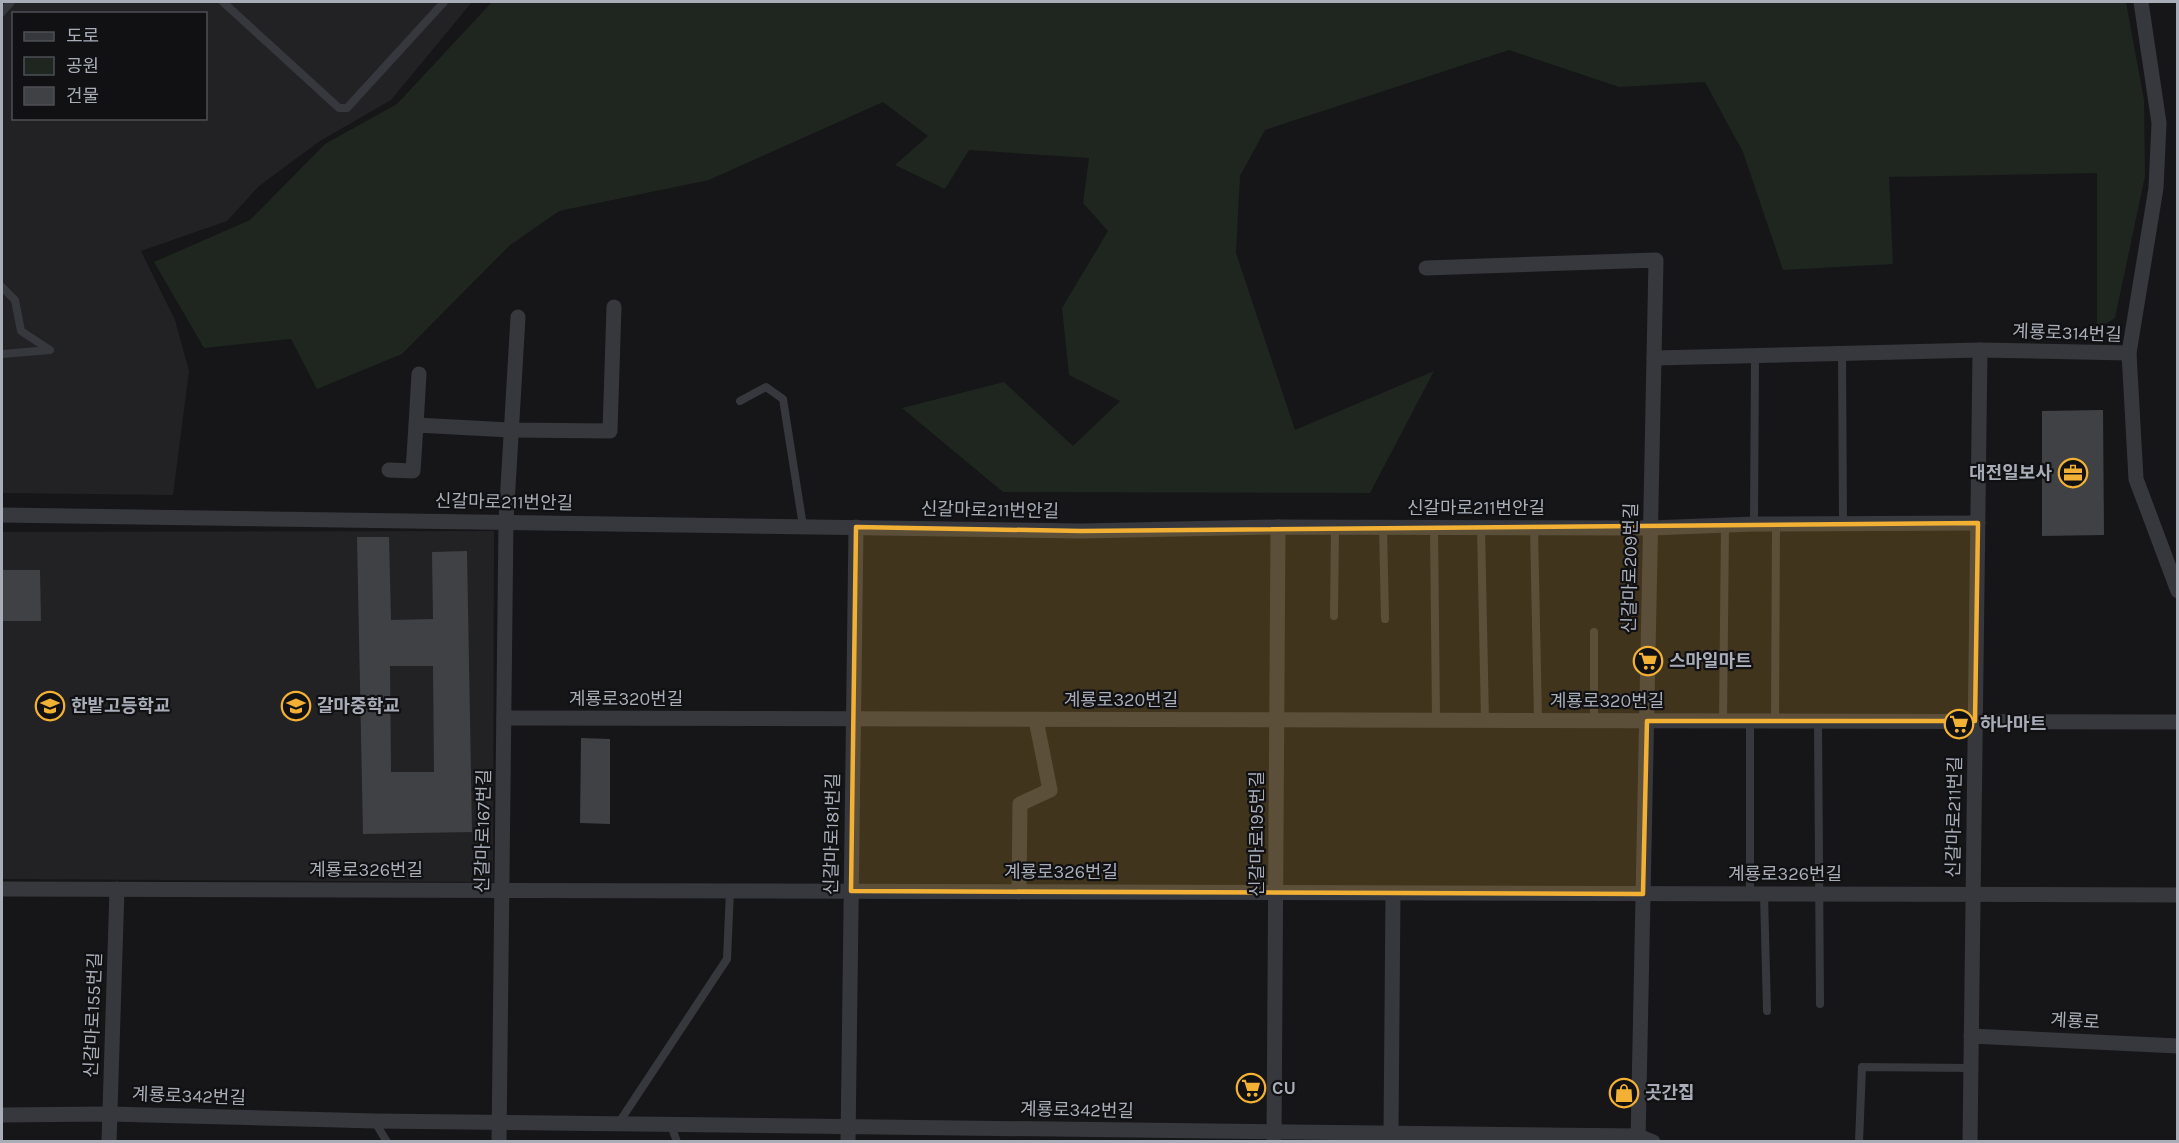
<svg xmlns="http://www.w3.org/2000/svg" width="2179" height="1143" font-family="Karla,'Noto Sans KR',sans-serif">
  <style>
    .built { fill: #222225; fill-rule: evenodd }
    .green { fill: #1e261f }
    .building { fill: #404145; fill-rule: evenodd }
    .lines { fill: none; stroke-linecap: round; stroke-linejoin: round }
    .service { stroke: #37383d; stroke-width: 8 }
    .minor { stroke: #37383d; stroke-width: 15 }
    .marked { fill: #f2b134; fill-opacity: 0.2; stroke: #f2b134; stroke-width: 4.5; stroke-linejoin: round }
    .labels { text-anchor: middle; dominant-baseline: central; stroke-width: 4.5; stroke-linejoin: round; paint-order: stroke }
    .street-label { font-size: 18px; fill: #a8adb8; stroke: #111113 }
    .poi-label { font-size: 18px; font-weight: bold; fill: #a8adb8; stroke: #111113; text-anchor: start }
  </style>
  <rect width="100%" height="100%" fill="#161618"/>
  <g class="built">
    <path d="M2,2H472L391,100L320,141L259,186L227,221L141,251L175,320L189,371L173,495L2,493ZM14,14H206V118H14Z"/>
    <path d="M494,531L493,882L2,879V532Z"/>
  </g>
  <path class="green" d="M492,2H2126L2144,100L2145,176L2115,318L2097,329V173L1889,177L1893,264L1783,270L1743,152L1705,82L1619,87L1509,50L1265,130L1240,176L1236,253L1295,430L1434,371L1370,493L1003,492L902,408L1004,382L1073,446L1120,401L1069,375L1062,308L1108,231L1083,203L1089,158L969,150L945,189L895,165L928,136L883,102L709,180L559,211L509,246L402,354L317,389L291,339L204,348L154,262L250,220L325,144L397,104Z"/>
  <g class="building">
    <path d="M2103,410L2104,535L2042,536V411Z"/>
    <path d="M357,537H389L391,620L433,619L432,552L467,551L472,832L363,834ZM390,666H433L434,772H391Z"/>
    <path d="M2,570H40L41,621H2Z"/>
    <path d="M581,738L610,739V824L580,823Z"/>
  </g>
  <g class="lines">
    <g class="service">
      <path d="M223,2L339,108H347L444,2"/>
      <path d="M2,12L11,2"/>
      <path d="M2,287L15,300L21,331L50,350L2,354"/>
      <path d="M1842,354L1843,524"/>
      <path d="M740,401L766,387L783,399L803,526"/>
      <path d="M1754,524L1755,356"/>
      <path d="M1383,527L1385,619"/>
      <path d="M1434,527L1436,720"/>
      <path d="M1481,528L1485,721"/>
      <path d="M1534,528L1538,720"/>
      <path d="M1334,616L1335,527"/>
      <path d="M1594,632V721"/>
      <path d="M1723,721L1725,525"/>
      <path d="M1775,721L1776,524"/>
      <path d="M1818,721L1820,1004"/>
      <path d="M1750,894V721"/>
      <path d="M1764,894L1767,1011"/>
      <path d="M375,1122L387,1142"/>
      <path d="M618,1124L727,959L730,891"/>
      <path d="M671,1125L677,1142"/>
      <path d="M1859,1142L1862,1067L1971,1068"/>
    </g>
    <g class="minor">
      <path d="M2141,2L2159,123L2156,188L2129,353L2136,479L2178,591"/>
      <path d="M1426,268L1656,260L1638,1142"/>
      <path d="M1654,358L1980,350L2129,353"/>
      <path d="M416,425L419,374"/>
      <path d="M389,470L413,471L416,425L512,430L610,431L614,307"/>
      <path d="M2,515L1081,531L1278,527L1651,528L1754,524L1978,523"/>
      <path d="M504,718L2178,722"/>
      <path d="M2,889L2178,895"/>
      <path d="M1019,892L1020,804L1050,790L1036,720"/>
      <path d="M1971,1036L2178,1046"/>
      <path d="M2,1115L109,1114L375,1121L1638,1136L1653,1142"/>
      <path d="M1391,1133L1393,893"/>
      <path d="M109,1142L117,889"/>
      <path d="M499,1142L506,521L518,317"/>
      <path d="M848,1142L856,527"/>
      <path d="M1274,1142L1278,527"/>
      <path d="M1970,1142L1980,350"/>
    </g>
  </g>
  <path class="marked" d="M1978,523L1975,721H1647L1643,894L851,891L856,527L1081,531Z"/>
  <defs>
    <g id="office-ring" transform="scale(1.5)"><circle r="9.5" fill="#111113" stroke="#f2b134" stroke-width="1.5"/><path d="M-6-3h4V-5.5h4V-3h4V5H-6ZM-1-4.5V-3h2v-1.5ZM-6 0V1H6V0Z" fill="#f2b134"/></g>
    <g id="supermarket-ring" transform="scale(1.5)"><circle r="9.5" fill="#111113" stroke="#f2b134" stroke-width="1.5"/><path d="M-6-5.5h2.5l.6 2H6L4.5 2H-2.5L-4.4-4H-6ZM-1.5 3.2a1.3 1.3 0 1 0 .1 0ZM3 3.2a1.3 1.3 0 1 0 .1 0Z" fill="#f2b134"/></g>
    <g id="school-ring" transform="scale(1.5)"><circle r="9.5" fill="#111113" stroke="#f2b134" stroke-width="1.5"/><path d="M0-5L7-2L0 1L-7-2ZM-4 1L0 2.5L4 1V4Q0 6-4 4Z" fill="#f2b134"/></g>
    <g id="shop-ring" transform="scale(1.5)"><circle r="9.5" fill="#111113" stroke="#f2b134" stroke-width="1.5"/><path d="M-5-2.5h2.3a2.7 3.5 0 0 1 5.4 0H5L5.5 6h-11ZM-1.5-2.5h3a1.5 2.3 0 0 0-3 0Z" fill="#f2b134"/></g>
  </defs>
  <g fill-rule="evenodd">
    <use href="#office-ring" x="2073" y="473"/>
    <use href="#supermarket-ring" x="1648" y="661"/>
    <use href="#school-ring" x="50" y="706"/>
    <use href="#school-ring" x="296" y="706"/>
    <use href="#supermarket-ring" x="1959" y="724"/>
    <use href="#supermarket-ring" x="1251" y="1088"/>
    <use href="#shop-ring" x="1624" y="1093"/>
  </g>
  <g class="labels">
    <g class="street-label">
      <text transform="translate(2067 333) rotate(2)">계룡로314번길</text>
      <text transform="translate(504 502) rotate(1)">신갈마로211번안길</text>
      <text x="1476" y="508">신갈마로211번안길</text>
      <text transform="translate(990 510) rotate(1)">신갈마로211번안길</text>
      <text transform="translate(1630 568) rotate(-89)">신갈마로209번길</text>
      <text x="626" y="699">계룡로320번길</text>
      <text x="1121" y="700">계룡로320번길</text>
      <text x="1607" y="701">계룡로320번길</text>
      <text transform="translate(1954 817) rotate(-89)">신갈마로211번길</text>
      <text transform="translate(483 831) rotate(-89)">신갈마로167번길</text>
      <text transform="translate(832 834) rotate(-89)">신갈마로181번길</text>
      <text transform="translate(1257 834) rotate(-90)">신갈마로195번길</text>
      <text x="366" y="870">계룡로326번길</text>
      <text x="1061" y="872">계룡로326번길</text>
      <text x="1785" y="874">계룡로326번길</text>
      <text transform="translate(93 1015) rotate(-88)">신갈마로155번길</text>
      <text transform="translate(2075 1021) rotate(3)">계룡로</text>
      <text transform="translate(189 1096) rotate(2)">계룡로342번길</text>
      <text transform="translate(1077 1110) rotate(1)">계룡로342번길</text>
    </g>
    <g class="poi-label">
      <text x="2052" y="473" text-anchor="end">대전일보사</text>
      <text x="1669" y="661">스마일마트</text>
      <text x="71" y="706">한밭고등학교</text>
      <text x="317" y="706">갈마중학교</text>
      <text x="1980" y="724">하나마트</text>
      <text x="1272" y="1088">CU</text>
      <text x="1645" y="1093">곳간집</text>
    </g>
  </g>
  <rect width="2179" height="1143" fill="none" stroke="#a8adb8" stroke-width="6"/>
  <rect x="12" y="12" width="195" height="108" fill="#111113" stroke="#4d4f55" stroke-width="1.5"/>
  <rect x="24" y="32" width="30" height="9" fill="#37383d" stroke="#4d4f55" stroke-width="1.5"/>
  <text x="66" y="42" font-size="18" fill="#a8adb8">도로</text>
  <rect x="24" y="57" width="30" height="18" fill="#1e261f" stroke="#4d4f55" stroke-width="1.5"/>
  <text x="66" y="72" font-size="18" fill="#a8adb8">공원</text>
  <rect x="24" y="87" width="30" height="18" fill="#404145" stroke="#4d4f55" stroke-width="1.5"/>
  <text x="66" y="102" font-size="18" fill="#a8adb8">건물</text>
</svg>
